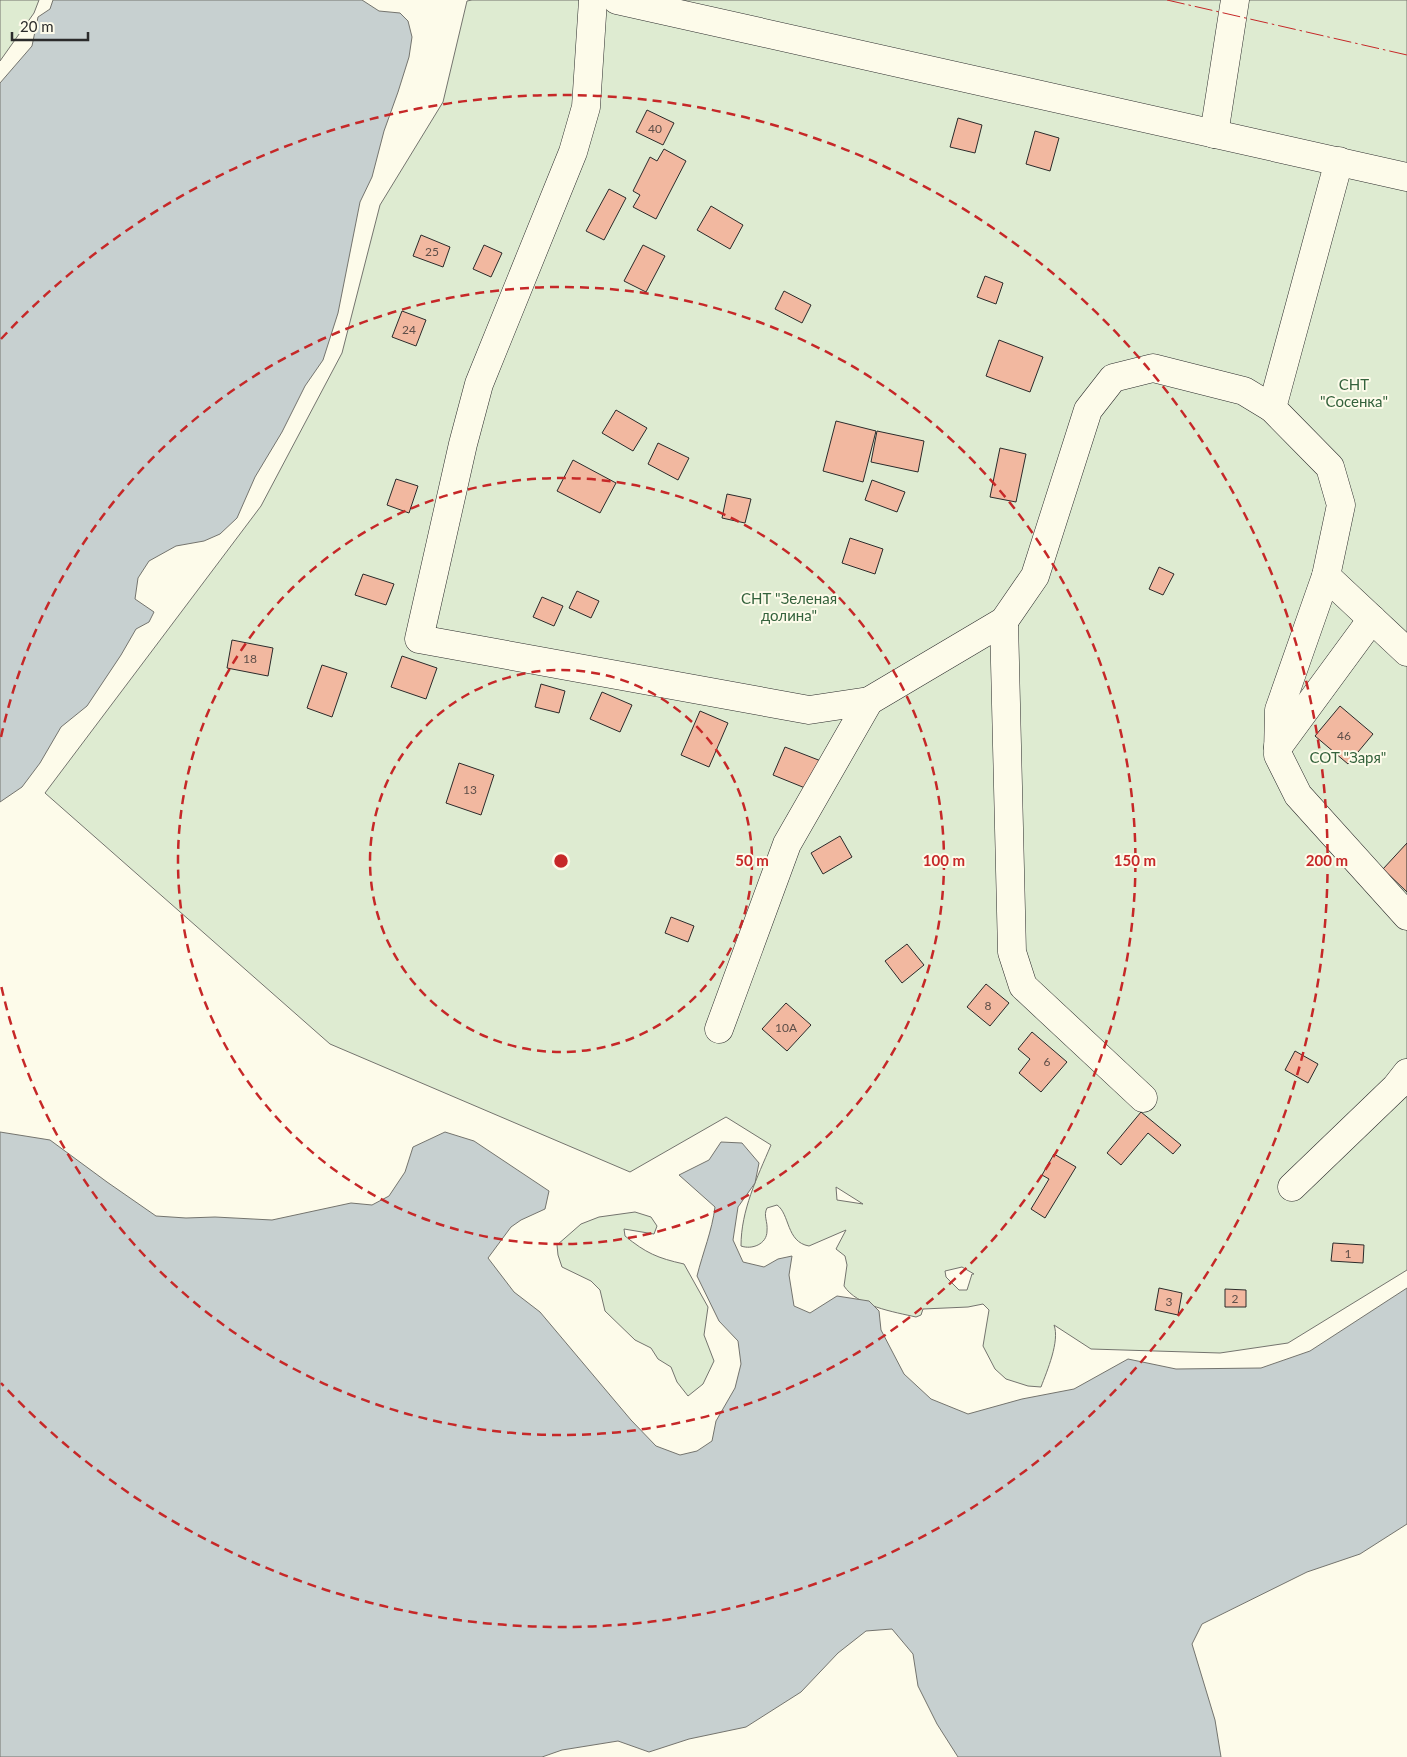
<svg xmlns="http://www.w3.org/2000/svg" width="1407" height="1757" font-family="Lato,sans-serif">
  <style>
    .green { fill: #deebd1; stroke: #74746e; fill-rule: evenodd }
    .water { fill: #c7d0d0; stroke: #74746e }
    .building { fill: #f2b8a0; stroke: #2b2b2b }
    .lines { fill: none; stroke-linecap: round; stroke-linejoin: round }
    .minor-casing { stroke: #2b2b2b; stroke-width: 29 }
    .minor { stroke: #fdfbea; stroke-width: 28 }
    .power { stroke: #c62828; stroke-width: 1; stroke-dasharray: 18 4 2.5 4; stroke-linecap: butt }
    .ring { fill: none; stroke: #c62828; stroke-width: 2.5; stroke-dasharray: 9 6 }
    .labels { text-anchor: middle; dominant-baseline: central; stroke-width: 4; stroke-linejoin: round; paint-order: stroke }
    .number-label { font-size: 12px; fill: #5d4e48 }
    .park-label { font-size: 15px; fill: #34623c; stroke: #fdfbea }
    .centre { fill: #c62828; stroke: #fdfbea; stroke-width: 2.5 }
    .ring-label { font-size: 15px; text-anchor: middle; font-weight: bold; fill: #c62828; stroke: #fdfbea; stroke-width: 4; stroke-linejoin: round; paint-order: stroke }
  </style>
  <rect width="100%" height="100%" fill="#fdfbea"/>
  <g class="green">
    <path d="M0,0H39L34,13L0,61Z"/>
    <path d="M472,0H1407V1270L1288,1343L1220,1353L1091,1349L1054,1325C1060,1341 1047,1371 1041,1387L1028,1386L1006,1379L995,1369L983,1346L989,1310L983,1304L968,1307L923,1309L921,1315L916,1317C894,1312 857,1306 844,1286L847,1265L845,1256L836,1249L846,1230L809,1246C786,1242 790,1214 777,1205L767,1208C763,1216 768,1221 767,1231C767,1244 752,1250 741,1246C741,1210 757,1178 771,1145L726,1117L630,1172L330,1044L45,793L261,506L342,353L380,205L443,102L467,1ZM836,1187L863,1204L837,1200ZM962,1267L974,1274H972L967,1290H959L946,1277L945,1271Z"/>
    <path d="M635,1212L651,1217L657,1226L654,1234L624,1229L625,1236C646,1253 657,1258 684,1264L708,1307L704,1335L714,1361L703,1384L688,1396L677,1382L671,1367L658,1359L651,1348L635,1340L605,1311L600,1290L591,1281L562,1267L558,1255L557,1245L581,1224L599,1217Z"/>
  </g>
  <g class="water">
    <path d="M53,0H362L379,11L400,13L408,21L412,37L409,57L398,92L384,131L372,177L360,202L338,313L323,360L305,386L282,432L255,477L237,518L220,534L204,541L176,546L149,561L138,578L135,599L154,612L149,622L136,629L121,655L87,706L61,727L40,763L22,787L0,802V83L32,46L38,17L50,9Z"/>
    <path d="M0,1132L50,1140L107,1182L156,1216L186,1218L215,1217L272,1220L351,1203L372,1205L389,1196L405,1172L413,1147L445,1132L474,1141L549,1191L545,1209L521,1220L511,1227L488,1258L514,1292L540,1312L631,1420L656,1446L680,1455L697,1451L712,1441L716,1421L735,1388L741,1364L738,1341L719,1321L697,1276C703,1252 712,1231 715,1207L679,1175L709,1160L721,1142L742,1143L759,1163L755,1183L738,1207L733,1240L743,1262L764,1267L778,1259L792,1256L789,1275L794,1306L810,1313L837,1296L869,1301L879,1311L881,1330L904,1374L931,1399L968,1414L1022,1399L1074,1389L1128,1359L1176,1369L1261,1368L1310,1351L1407,1288V1524L1360,1554L1307,1572L1202,1624L1192,1644L1215,1720L1221,1757H958L937,1724L918,1686L913,1654L892,1629L866,1631L838,1653L801,1692L746,1727L689,1739L649,1752L618,1741L562,1750L542,1757H0Z"/>
  </g>
  <g class="building">
    <path d="M647,110L674,123L663,145L636,132Z"/>
    <path d="M958,118L982,125L975,153L950,147Z"/>
    <path d="M1035,131L1059,138L1050,171L1026,164Z"/>
    <path d="M664,149L686,161L656,219L633,207L640,195L633,191L650,157L657,161Z"/>
    <path d="M609,189L626,198L604,240L586,231Z"/>
    <path d="M711,206L743,225L730,249L697,230Z"/>
    <path d="M421,235L450,247L443,267L413,256Z"/>
    <path d="M484,245L502,253L491,277L473,269Z"/>
    <path d="M643,245L665,256L646,292L624,281Z"/>
    <path d="M985,276L1003,283L996,304L977,297Z"/>
    <path d="M784,291L811,305L802,323L775,309Z"/>
    <path d="M402,311L426,320L416,346L392,337Z"/>
    <path d="M999,340L1043,357L1030,392L986,376Z"/>
    <path d="M616,410L647,428L633,451L602,433Z"/>
    <path d="M836,421L876,431L863,482L823,471Z"/>
    <path d="M877,431L924,441L918,472L871,462Z"/>
    <path d="M658,443L689,458L678,480L648,464Z"/>
    <path d="M1000,448L1026,454L1016,502L990,497Z"/>
    <path d="M573,460L616,483L600,513L557,491Z"/>
    <path d="M396,479L418,486L409,513L387,505Z"/>
    <path d="M872,480L905,492L897,512L865,500Z"/>
    <path d="M727,494L751,499L745,523L722,518Z"/>
    <path d="M850,538L883,549L875,574L842,563Z"/>
    <path d="M1159,567L1174,574L1163,595L1149,589Z"/>
    <path d="M363,574L394,584L386,605L355,595Z"/>
    <path d="M577,591L599,601L591,618L569,608Z"/>
    <path d="M542,597L563,606L554,626L533,617Z"/>
    <path d="M232,640L273,648L268,676L227,668Z"/>
    <path d="M402,656L437,668L426,699L391,687Z"/>
    <path d="M322,665L347,673L332,717L307,708Z"/>
    <path d="M541,684L565,691L559,713L535,707Z"/>
    <path d="M602,692L632,705L620,732L590,719Z"/>
    <path d="M1340,706L1373,734L1348,764L1315,736Z"/>
    <path d="M700,711L728,723L709,767L681,755Z"/>
    <path d="M785,747L821,761L810,790L773,775Z"/>
    <path d="M459,763L494,775L481,815L446,803Z"/>
    <path d="M840,836L852,857L823,874L811,853Z"/>
    <path d="M1407,843V892L1383,869Z"/>
    <path d="M671,917L694,926L688,942L665,933Z"/>
    <path d="M907,944L924,965L902,983L885,961Z"/>
    <path d="M986,984L1009,1003L990,1026L967,1007Z"/>
    <path d="M786,1003L811,1025L787,1051L762,1029Z"/>
    <path d="M1032,1032L1067,1062L1041,1092L1019,1073L1030,1059L1018,1049Z"/>
    <path d="M1295,1051L1318,1064L1308,1083L1285,1070Z"/>
    <path d="M1141,1112L1181,1145L1173,1154L1148,1133L1121,1165L1107,1153Z"/>
    <path d="M1054,1154L1076,1167L1045,1218L1031,1209L1049,1179L1042,1175Z"/>
    <path d="M1333,1243L1364,1245L1363,1263L1331,1261Z"/>
    <path d="M1159,1288L1182,1293L1178,1315L1155,1310Z"/>
    <path d="M1225,1289L1246,1290V1307H1225Z"/>
  </g>
  <g class="lines">
    <g class="minor-casing">
      <g id="minor">
        <path d="M593,0L586,107L573,152L479,384L463,444L419,639L809,710L869,701L1004,621L1035,576L1088,410L1113,378L1153,368L1244,391L1272,408"/>
        <path d="M617,0L1407,177"/>
        <path d="M1214,134L1235,0"/>
        <path d="M1339,161L1272,408L1330,467L1341,505L1326,576L1407,652"/>
        <path d="M1326,576L1279,710L1278,755L1298,795L1407,916"/>
        <path d="M1004,621L1012,952L1023,986L1143,1098"/>
        <path d="M1278,747L1372,619"/>
        <path d="M719,1029L787,844L869,701"/>
        <path d="M1292,1187L1396,1087L1407,1073"/>
      </g>
    </g>
    <use href="#minor" class="minor"/>
    <path class="power" d="M1167,0L1407,55"/>
  </g>
  <g class="ring">
    <circle cx="561" cy="861" r="191"/>
    <circle cx="561" cy="861" r="383"/>
    <path d="M1 737A574 574 0 1 1 1 985"/>
    <path d="M1 339A766 766 0 1 1 1 1383"/>
  </g>
  <g class="labels">
    <g class="number-label">
      <text x="655" y="128">40</text>
      <text x="432" y="251">25</text>
      <text x="409" y="329">24</text>
      <text x="250" y="658">18</text>
      <text x="1344" y="735">46</text>
      <text x="470" y="789">13</text>
      <text x="988" y="1005">8</text>
      <text x="786" y="1027">10А</text>
      <text x="1047" y="1061">6</text>
      <text x="1348" y="1253">1</text>
      <text x="1235" y="1298">2</text>
      <text x="1169" y="1301">3</text>
    </g>
    <g class="park-label">
      <text x="1354" y="384">СНТ<tspan x="1354" dy="17">"Сосенка"</tspan></text>
      <text x="789" y="598">СНТ "Зеленая<tspan x="789" dy="17">долина"</tspan></text>
      <text x="1348" y="757">СОТ "Заря"</text>
    </g>
  </g>
  <circle cx="561" cy="861" r="8" class="centre"/>
  <g class="ring-label">
    <text x="752" y="866">50 m</text>
    <text x="944" y="866">100 m</text>
    <text x="1135" y="866">150 m</text>
    <text x="1327" y="866">200 m</text>
  </g>
  <path d="M12 32v8h76v-8" fill="none" stroke="#2b2b2b" stroke-width="2.5"/>
  <text x="20" y="32" font-size="15" fill="#2b2b2b" stroke="#fdfbea" stroke-width="4" paint-order="stroke">20 m</text>
</svg>
